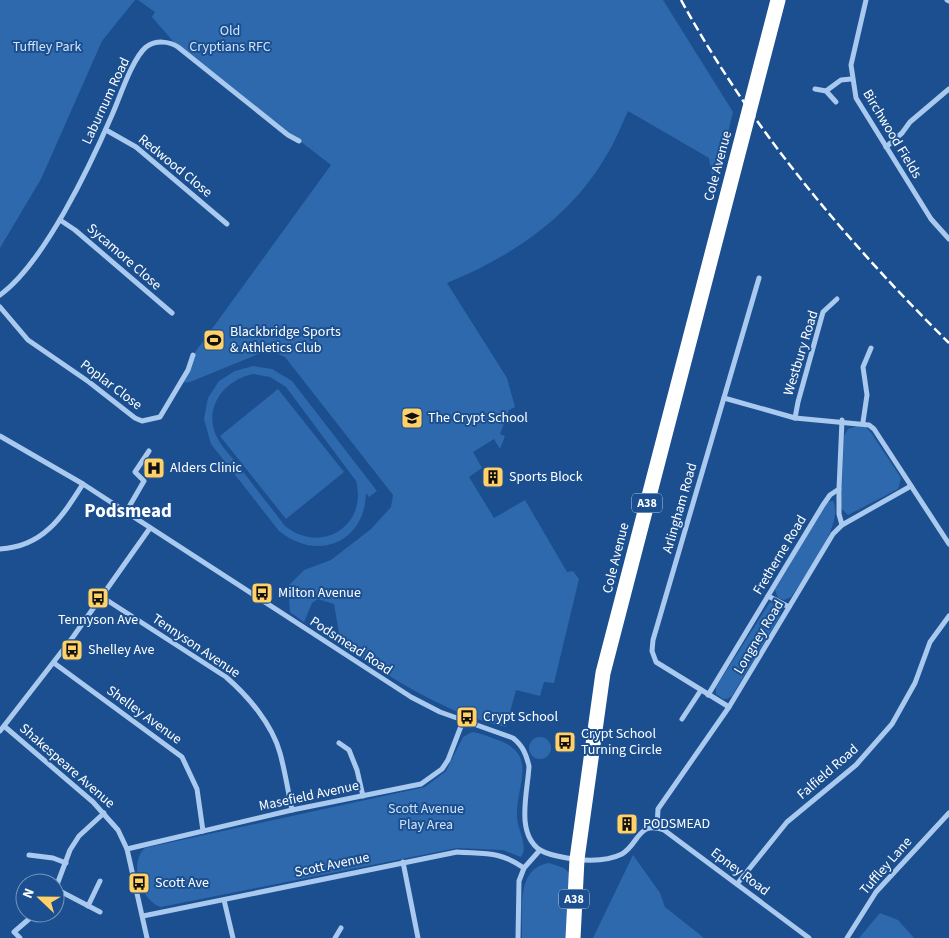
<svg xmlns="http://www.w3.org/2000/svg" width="949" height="938" font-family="'Source Sans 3',sans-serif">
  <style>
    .green { fill: #2e69ad; fill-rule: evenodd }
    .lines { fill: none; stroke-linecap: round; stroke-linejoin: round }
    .street { stroke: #a9c9ee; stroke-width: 5 }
    .highway { stroke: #fff; stroke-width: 15 }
    .rail { stroke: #fff; stroke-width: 2.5; stroke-dasharray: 9 4; stroke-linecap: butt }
    .labels { text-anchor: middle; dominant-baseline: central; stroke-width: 4; stroke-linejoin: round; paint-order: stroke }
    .shield { fill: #1b4f8f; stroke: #bbcadd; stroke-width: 1 }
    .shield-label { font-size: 12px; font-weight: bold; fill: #fff }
    .park-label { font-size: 14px; fill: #cfe3fa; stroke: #1b4f8f }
    .street-label { font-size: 14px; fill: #fff; stroke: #1b4f8f }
    .poi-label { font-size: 14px; fill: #fff; stroke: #1b4f8f; text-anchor: start }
    .district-label { font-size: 19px; font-weight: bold; fill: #fff; stroke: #1b4f8f }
  </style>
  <rect width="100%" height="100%" fill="#1b4f8f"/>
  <g class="green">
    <path d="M0,0H135L102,41L41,179L0,248Z"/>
    <path d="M138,0H663L733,112L722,158L712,177L709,158L628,111C621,126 615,142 606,156C571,217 511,257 447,283L507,378L515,407L509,410L500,434L505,436L500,449L494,439L473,452L482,468L469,477L494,518L525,500L567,572L573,571L579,579L554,683L544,682L540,696L516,690L506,727C443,713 394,679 341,645L334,604L318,599L312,603L304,622L290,612L288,586L304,570L331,560L371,529L391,507L393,495L285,357L268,350L190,382L179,383L193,355L331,165L178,47L152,17L155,12Z"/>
    <path d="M253,366L272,369L292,381L377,491L369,497L366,493C365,543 317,562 279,531L211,444L204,419L208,398L219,381L235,371ZM253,374L270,377L286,387L356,481C368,526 321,555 285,526C269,505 253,485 238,465C229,454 218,443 214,430C206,402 228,379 253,374Z"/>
    <path d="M278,389L344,472L286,519L220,436Z"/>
    <path d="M857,426L866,427L872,434L901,478L898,489L848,515L841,508L844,436L848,429Z"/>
    <path d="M833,501C845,523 804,578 791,597L784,600L778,598L775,590L822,510L828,502Z"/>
    <path d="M770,602L778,606L780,616L732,696L727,699H723L716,694V687Z"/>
    <path d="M472,732C481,733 489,737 498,740C539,755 516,785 517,816C517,829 529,847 521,857L503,850L457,848L161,907C141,901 128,863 145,848L425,787L446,771L463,737Z"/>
    <circle cx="540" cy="748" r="11"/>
    <path d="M633,855L660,893L665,907L704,938H593Z"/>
    <path d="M549,863L564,868L569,873L568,938H522C523,912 515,868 549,863Z"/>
    <path d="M880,913L898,920L914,938H859Z"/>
  </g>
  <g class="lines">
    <g class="street">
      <path d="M866,0L851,65L856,98L931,219L949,239"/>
      <path d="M947,0L949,1"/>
      <path d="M815,89L826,91L836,102"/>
      <path d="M826,91L841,80L851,79"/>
      <path d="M106,130L136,147L227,224"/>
      <path d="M886,147L902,133L910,122L949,89"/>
      <path d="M60,220L75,230L172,313"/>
      <path d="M0,295C44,263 90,166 112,115C120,97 132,59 146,47C156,40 169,41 178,47L288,135L299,141"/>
      <path d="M0,307L28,340L89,382L135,418L142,421L160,417L188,370L193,355"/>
      <path d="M724,398L795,418L869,425L874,429L949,544"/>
      <path d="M795,418L798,402L823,312L837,299"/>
      <path d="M863,422L867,395L863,367L871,348"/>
      <path d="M0,436L83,484L411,697L440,712L513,738C523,746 526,754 529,766C528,791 515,833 540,850C550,856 562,857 573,859C589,861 608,861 622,854C639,844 638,820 664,830L809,938"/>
      <path d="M839,489V514L842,525"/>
      <path d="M126,512L144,481L135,472L149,451"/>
      <path d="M0,549C43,547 62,517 83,484"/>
      <path d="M768,596L789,607"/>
      <path d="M102,597L226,677C248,696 272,724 280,753C285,771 288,791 292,810"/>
      <path d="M54,663L182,757L197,789L203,831"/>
      <path d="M708,695L823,505L830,495L839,489L842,420"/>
      <path d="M729,707L656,662L652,651L653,640L759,278"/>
      <path d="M682,719L701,690"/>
      <path d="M4,726L93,802L118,830L127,849L147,938"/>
      <path d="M0,731L73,637L150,528"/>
      <path d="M339,743L349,750L357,770L363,796"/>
      <path d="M657,827L658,809L729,707L833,534L842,525L911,486"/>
      <path d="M127,849L292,810L421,784L442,769L448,760L463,721"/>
      <path d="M29,855L53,858L66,863"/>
      <path d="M403,862L418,938"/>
      <path d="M737,884L787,822L856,765L892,724L915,683L930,642L949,616"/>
      <path d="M56,889L100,912"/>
      <path d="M55,890L70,850L79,836L104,813"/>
      <path d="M224,900L233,938"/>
      <path d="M88,906L100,881"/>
      <path d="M143,916L457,852C485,854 500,851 524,868"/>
      <path d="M20,938L14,932L36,913"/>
      <path d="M335,938L341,928"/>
      <path d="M518,938L519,881L524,868L540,850"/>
      <path d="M847,938L876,892L949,813"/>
    </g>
    <path class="highway" d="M573,938L577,859L603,673L778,0"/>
    <path class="rail" d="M681,0C751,128 846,241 949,343"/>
  </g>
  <defs>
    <g id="stadium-square" transform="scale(1.125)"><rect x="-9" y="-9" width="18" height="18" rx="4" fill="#ffd166" stroke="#1b4f8f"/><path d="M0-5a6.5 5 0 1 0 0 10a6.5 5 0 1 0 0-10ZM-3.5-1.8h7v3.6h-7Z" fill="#111"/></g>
    <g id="school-square" transform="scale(1.125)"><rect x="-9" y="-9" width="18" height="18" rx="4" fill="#ffd166" stroke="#1b4f8f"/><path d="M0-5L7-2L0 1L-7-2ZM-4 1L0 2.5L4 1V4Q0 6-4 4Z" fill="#111"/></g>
    <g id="hospital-square" transform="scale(1.125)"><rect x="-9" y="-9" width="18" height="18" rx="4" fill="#ffd166" stroke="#1b4f8f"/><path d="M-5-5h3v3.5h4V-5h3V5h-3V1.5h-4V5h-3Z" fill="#111"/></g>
    <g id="building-square" transform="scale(1.125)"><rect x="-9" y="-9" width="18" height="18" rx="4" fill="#ffd166" stroke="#1b4f8f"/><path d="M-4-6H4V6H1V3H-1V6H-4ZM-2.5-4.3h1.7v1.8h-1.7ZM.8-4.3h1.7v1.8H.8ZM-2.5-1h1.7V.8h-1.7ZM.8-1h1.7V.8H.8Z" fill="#111"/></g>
    <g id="bus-square" transform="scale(1.125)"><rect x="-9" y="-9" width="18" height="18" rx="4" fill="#ffd166" stroke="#1b4f8f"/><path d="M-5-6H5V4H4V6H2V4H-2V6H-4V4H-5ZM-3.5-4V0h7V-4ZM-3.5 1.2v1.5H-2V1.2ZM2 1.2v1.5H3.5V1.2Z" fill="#111"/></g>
  </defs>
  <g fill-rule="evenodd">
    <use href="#stadium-square" x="214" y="340"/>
    <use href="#school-square" x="412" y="418"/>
    <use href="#hospital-square" x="154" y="468"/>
    <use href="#building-square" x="493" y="477"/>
    <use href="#bus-square" x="262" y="593"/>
    <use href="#bus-square" x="98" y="598"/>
    <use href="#bus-square" x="72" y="650"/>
    <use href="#bus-square" x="467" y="717"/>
    <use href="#bus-square" x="565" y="742"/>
    <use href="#building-square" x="627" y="824"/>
    <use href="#bus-square" x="139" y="883"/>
  </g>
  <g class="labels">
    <g class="shield">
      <rect x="632" y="493.5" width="30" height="19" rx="4"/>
      <rect x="559" y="889.5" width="30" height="19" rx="4"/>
    </g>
    <g class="shield-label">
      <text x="647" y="503">A38</text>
      <text x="574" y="899">A38</text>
    </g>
    <g class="park-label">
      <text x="230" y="31">Old<tspan x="230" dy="16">Cryptians RFC</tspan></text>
      <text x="47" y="47">Tuffley Park</text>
      <text x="426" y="809">Scott Avenue<tspan x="426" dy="16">Play Area</tspan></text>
    </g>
    <g class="street-label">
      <text transform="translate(106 101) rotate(-65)">Laburnum Road</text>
      <text transform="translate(892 134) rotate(59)">Birchwood Fields</text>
      <text transform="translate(175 166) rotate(39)">Redwood Close</text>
      <text transform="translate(718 166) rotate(-75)">Cole Avenue</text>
      <text transform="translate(124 257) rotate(41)">Sycamore Close</text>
      <text transform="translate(801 353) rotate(-73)">Westbury Road</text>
      <text transform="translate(111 385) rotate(37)">Poplar Close</text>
      <text transform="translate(680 508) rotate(-74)">Arlingham Road</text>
      <text transform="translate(780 555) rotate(-59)">Fretherne Road</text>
      <text transform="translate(616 558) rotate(-76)">Cole Avenue</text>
      <text transform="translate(759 637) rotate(-59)">Longney Road</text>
      <text transform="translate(196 646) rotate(34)">Tennyson Avenue</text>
      <text transform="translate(351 646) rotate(33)">Podsmead Road</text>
      <text transform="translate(144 715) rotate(36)">Shelley Avenue</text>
      <text transform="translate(67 766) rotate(41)">Shakespeare Avenue</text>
      <text transform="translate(828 772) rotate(-41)">Falfield Road</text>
      <text transform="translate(309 796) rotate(-12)">Masefield Avenue</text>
      <text transform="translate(332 865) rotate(-12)">Scott Avenue</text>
      <text transform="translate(886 866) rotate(-49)">Tuffley Lane</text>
      <text transform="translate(740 872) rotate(37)">Epney Road</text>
    </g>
    <g class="poi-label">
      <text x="230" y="332">Blackbridge Sports<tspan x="230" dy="16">&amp; Athletics Club</tspan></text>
      <text x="428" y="418">The Crypt School</text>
      <text x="170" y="468">Alders Clinic</text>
      <text x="509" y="477">Sports Block</text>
      <text x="278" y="593">Milton Avenue</text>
      <text x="98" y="620" text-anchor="middle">Tennyson Ave</text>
      <text x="88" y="650">Shelley Ave</text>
      <text x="483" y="717">Crypt School</text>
      <text x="581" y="734">Crypt School<tspan x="581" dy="16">Turning Circle</tspan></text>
      <text x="643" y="824">PODSMEAD</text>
      <text x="155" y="883">Scott Ave</text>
    </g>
    <g class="district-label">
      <text x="128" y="511">Podsmead</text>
    </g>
  </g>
  <g transform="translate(40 898) rotate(292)"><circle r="24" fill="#1b4f8f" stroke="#7695bc"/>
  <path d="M0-4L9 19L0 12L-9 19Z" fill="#ffd166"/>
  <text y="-8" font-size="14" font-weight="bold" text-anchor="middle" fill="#ffffff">N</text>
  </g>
</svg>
